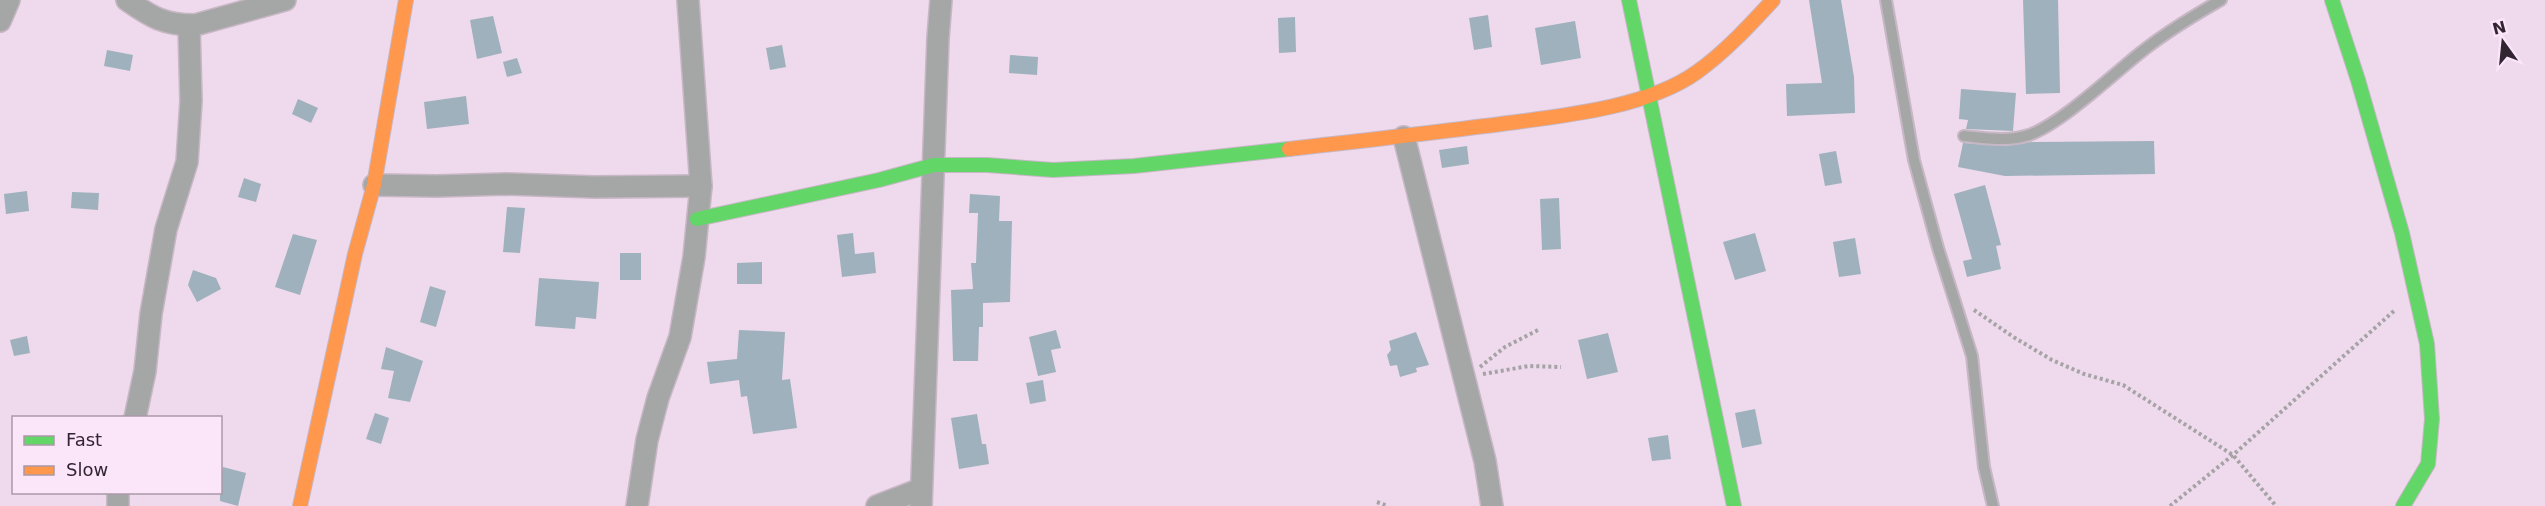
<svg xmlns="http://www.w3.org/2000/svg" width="2545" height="506" font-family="'DejaVu Sans',sans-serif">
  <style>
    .building { fill: #9eb1bd }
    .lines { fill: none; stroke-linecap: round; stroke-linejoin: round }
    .lane-casing { stroke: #c7b7c5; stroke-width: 14 }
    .street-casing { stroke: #c7b7c5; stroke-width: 24 }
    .fast-casing { stroke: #c7b7c5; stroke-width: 16 }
    .slow-casing { stroke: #c7b7c5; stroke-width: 16 }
    .path { stroke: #a6a3a6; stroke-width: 4; stroke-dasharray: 3 3; stroke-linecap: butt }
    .lane { stroke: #a4a7a5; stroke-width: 10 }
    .street { stroke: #a4a7a5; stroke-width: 21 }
    .fast { stroke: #63d668; stroke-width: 14 }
    .slow { stroke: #ff974d; stroke-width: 14 }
  </style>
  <rect width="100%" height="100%" fill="#eedaec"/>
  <g class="building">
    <path d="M1809,0H1841L1854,77L1855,113L1787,116L1786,84L1822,83Z"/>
    <path d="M2023,0H2058L2060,93L2026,94Z"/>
    <path d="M1488,15L1492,47L1474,50L1469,18Z"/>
    <path d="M493,16L502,53L477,59L470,20Z"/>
    <path d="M1295,17L1296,52L1279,53L1278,18Z"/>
    <path d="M1575,21L1581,58L1541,65L1535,28Z"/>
    <path d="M782,45L786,67L770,70L766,48Z"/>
    <path d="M107,50L133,55L130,71L104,66Z"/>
    <path d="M1010,55L1038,57L1037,75L1009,73Z"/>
    <path d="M517,58L522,73L507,77L503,62Z"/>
    <path d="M1961,89L2016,93L2013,131L1966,129L1968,120L1959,119Z"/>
    <path d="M466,96L469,124L427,129L424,102Z"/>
    <path d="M298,99L318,108L311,123L292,114Z"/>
    <path d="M2154,141L2155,174L2005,176L1958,167L1963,143L2005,146L2031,142Z"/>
    <path d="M1467,146L1469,164L1442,168L1439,150Z"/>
    <path d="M1836,151L1842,183L1825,186L1819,154Z"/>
    <path d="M244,178L261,184L256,202L238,197Z"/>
    <path d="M1985,185L2001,245L1996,246L2001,269L1967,277L1963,261L1972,259L1954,194Z"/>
    <path d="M27,191L29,211L6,214L4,194Z"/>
    <path d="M72,192L99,193L98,210L71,208Z"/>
    <path d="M970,194L1000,196L999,221H1012L1010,302L983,303V327H979L978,361H953L951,290L973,289L971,263H976L978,213H969Z"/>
    <path d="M1559,198L1561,249L1542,250L1540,199Z"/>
    <path d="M507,207L525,208L520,253L503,252Z"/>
    <path d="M853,233L855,254L874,252L876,273L842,277L837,235Z"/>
    <path d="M1755,233L1766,271L1735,280L1723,242Z"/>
    <path d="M293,234L317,240L300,295L275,287Z"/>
    <path d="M1855,238L1861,274L1839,277L1833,242Z"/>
    <rect x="620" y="253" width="21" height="27"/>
    <path d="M762,262V284H737V263Z"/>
    <path d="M193,270L216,278L221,289L197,302L188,285Z"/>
    <path d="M539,278L599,282L596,319L576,317L575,329L535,326Z"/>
    <path d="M430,286L446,291L436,327L420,322Z"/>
    <path d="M739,330L785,332L782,380L790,379L797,428L753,434L747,396L741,397L739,380L710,384L707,362L737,359Z"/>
    <path d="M1056,330L1061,348L1051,350L1056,372L1038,376L1029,337Z"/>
    <path d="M1416,332L1429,365L1416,368L1417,372L1400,377L1397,365L1390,366L1387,355L1391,350L1389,341Z"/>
    <path d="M1608,333L1618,372L1587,379L1578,340Z"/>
    <path d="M27,336L30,353L14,356L10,340Z"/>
    <path d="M386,347L423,361L410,402L388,398L394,371L381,369Z"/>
    <path d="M1043,380L1046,401L1030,404L1026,383Z"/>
    <path d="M1755,409L1762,444L1742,448L1735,413Z"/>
    <path d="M375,413L389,418L381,444L366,439Z"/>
    <path d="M977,414L982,444H986L989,464L959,469L951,418Z"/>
    <path d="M1668,435L1671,459L1652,461L1648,438Z"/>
    <path d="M223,467L246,473L238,506L220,501V477Z"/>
  </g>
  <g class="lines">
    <g class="lane-casing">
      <g id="lane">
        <path d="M1886,0L1914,160L1938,248L1972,356L1984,467L1993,506"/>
        <path d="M1964,136C1985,138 2008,142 2029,135C2062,123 2111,76 2140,53C2165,33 2193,16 2221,0"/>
      </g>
    </g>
    <g class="street-casing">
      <g id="street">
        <path d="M127,0C151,17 164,25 195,25L285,0"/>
        <path d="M0,21L9,0"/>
        <path d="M1404,137L1485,461L1492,506"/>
        <path d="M374,185L437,186L506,184L595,187L701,186"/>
        <path d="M135,418L145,371L151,314L166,229L187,162L191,101L189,25"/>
        <path d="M118,506V492"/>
        <path d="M637,506L647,440L658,398L680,337L694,257L701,186L688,0"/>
        <path d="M877,506L921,489"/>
        <path d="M921,506L938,38L941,0"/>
      </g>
    </g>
    <g class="fast-casing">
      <g id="fast">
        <path d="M1629,0L1734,506"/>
        <path d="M2332,0L2358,80L2402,233L2427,344L2432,419L2428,464L2403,506"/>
        <path d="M697,219L879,180L934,165H987L1053,170L1134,166L1289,149"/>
      </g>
    </g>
    <g class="slow-casing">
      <g id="slow">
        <path d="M1289,149C1360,141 1431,133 1501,124C1561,116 1647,108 1697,72C1725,52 1750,25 1773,0"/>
        <path d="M300,506L355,254L374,185L406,0"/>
      </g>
    </g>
    <g class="path">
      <path d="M1974,310L2015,338L2052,360L2084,374L2123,385L2233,455L2276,506"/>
      <path d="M1480,367L1505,347L1540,329"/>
      <path d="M1483,374L1529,366L1561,367"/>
      <path d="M1377,502L1388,506"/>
      <path d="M2170,506L2233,455L2396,309"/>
    </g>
    <use href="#lane" class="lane"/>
    <use href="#street" class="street"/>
    <use href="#fast" class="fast"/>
    <use href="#slow" class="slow"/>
  </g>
  <rect x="12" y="416" width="210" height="78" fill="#fbe5f8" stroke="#ab98a8" stroke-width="1.5"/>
  <rect x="24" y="436" width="30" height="9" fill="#63d668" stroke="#ab98a8" stroke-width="1.5"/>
  <text x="66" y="446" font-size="18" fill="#322431">Fast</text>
  <rect x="24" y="466" width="30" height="9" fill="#ff974d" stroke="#ab98a8" stroke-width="1.5"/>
  <text x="66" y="476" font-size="18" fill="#322431">Slow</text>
  <g transform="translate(2503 42) rotate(345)" stroke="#fbe5f8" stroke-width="4.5" paint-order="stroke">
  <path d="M0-4.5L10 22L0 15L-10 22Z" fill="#322431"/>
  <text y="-9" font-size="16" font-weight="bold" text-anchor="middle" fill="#322431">N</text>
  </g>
</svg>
